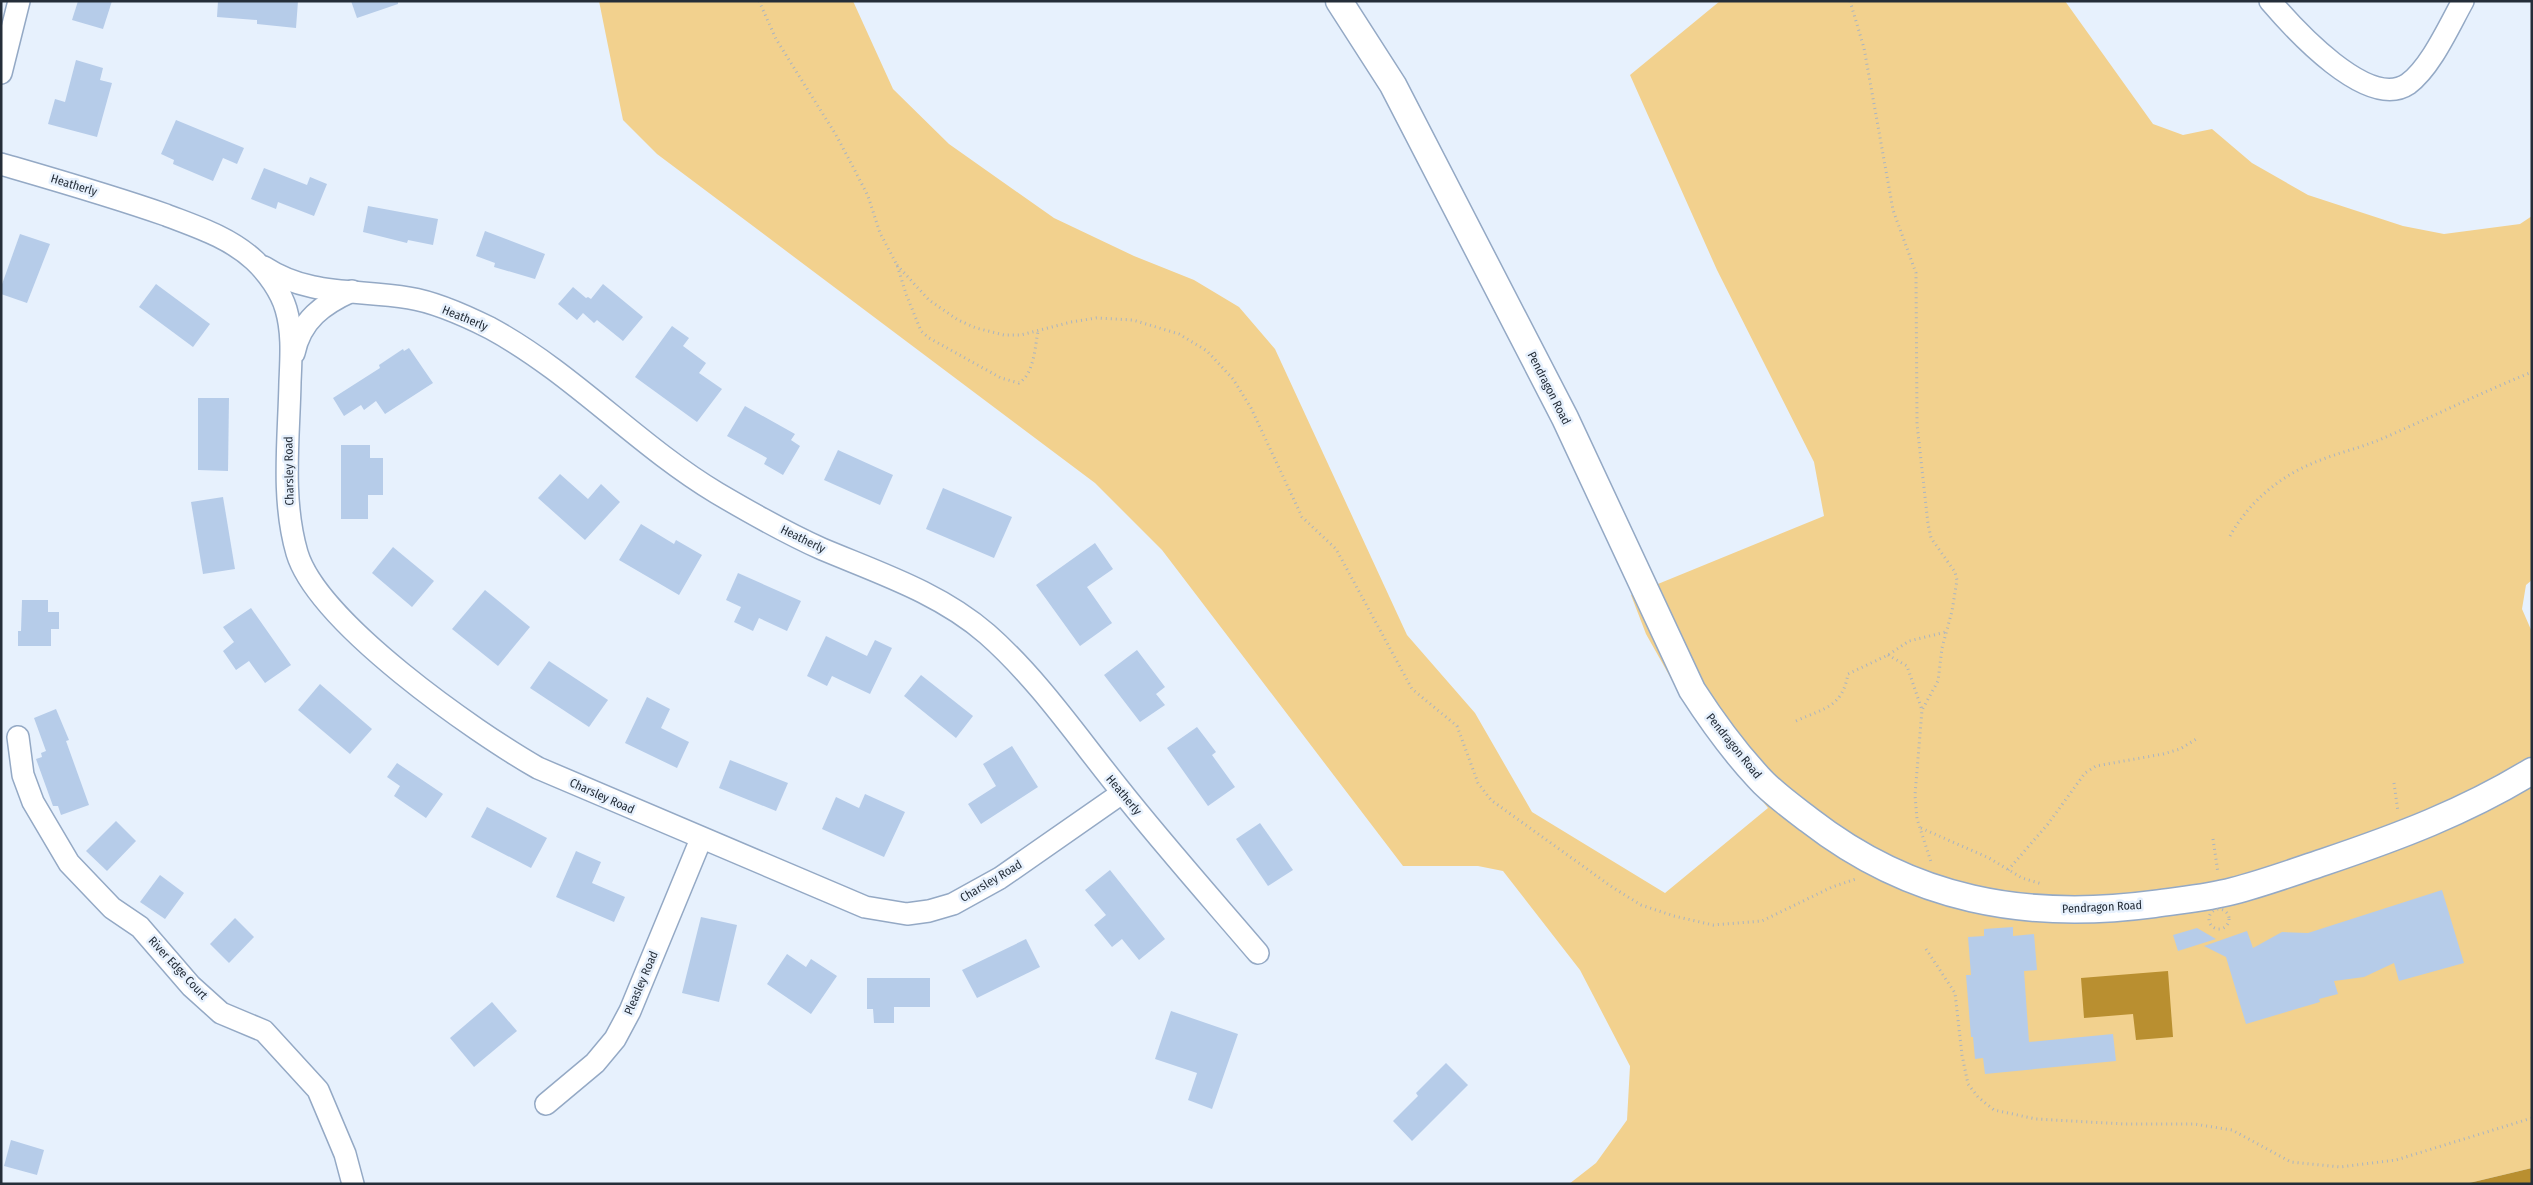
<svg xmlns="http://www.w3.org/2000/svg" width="2533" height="1185" font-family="'Fira Sans Condensed',sans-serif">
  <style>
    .green { fill: #f2d18e }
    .water { fill: #b98f30 }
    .building { fill: #b6cce9 }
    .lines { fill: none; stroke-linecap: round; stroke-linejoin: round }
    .minor-casing { stroke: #94a9c5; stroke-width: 24 }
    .tertiary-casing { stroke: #94a9c5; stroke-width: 29 }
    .path { stroke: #aab4c0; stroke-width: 3; stroke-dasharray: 1 4; stroke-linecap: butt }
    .minor { stroke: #fff; stroke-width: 21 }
    .tertiary { stroke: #fff; stroke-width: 26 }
    .labels { text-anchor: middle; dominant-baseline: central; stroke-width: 5; stroke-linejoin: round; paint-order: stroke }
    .street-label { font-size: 12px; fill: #252e39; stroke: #e7f1fd }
  </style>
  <rect width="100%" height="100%" fill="#e7f1fd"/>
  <path class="green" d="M599,1H853L893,89L949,144L1054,218L1134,256L1194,280L1239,307L1275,349L1407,635L1475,713L1532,812L1665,893L1768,808L1687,707L1646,634L1631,595L1824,516L1814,462L1717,270L1630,75L1720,1H2065L2153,124L2183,135L2212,129L2252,163L2308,195L2403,226L2444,234L2520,224L2532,216V580L2526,585L2522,609L2532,632V1168L2465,1184H1569L1596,1163L1627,1120L1630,1066L1580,970L1503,871L1478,866H1403L1162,550L1095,483L657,154L623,120Z"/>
  <g class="water">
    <path d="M2168,971L2173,1037L2136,1040L2133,1014L2084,1018L2081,978Z"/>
    <path d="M2532,1168V1184H2465Z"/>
  </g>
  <g class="building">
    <path d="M78,1H112L103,29L72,20Z"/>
    <path d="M218,1H298L296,28L257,24V20L217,17Z"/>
    <path d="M351,1H398V4L357,18Z"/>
    <path d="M76,60L103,68L100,80L112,83L97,137L48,124L55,99L65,102Z"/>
    <path d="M176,120L244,148L237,164L223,158L213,181L173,164L174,160L161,154Z"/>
    <path d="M264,168L307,185L310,177L327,184L314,216L278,202L276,209L251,199Z"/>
    <path d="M368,206L438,219L433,245L408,240L407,243L363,232Z"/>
    <path d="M485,231L545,254L535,279L494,267L495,263L476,256Z"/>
    <path d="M20,234L50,244L27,303L1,294V287Z"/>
    <path d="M156,284L210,324L193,347L139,307Z"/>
    <path d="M603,284L643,317L623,341L597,320L594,323L583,313L577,320L558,304L573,287L586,298L588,297L591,299Z"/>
    <path d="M672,326L689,338L683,346L706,363L699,373L722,389L697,422L635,377Z"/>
    <path d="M409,348L433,383L385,414L376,401L364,410L361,405L344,416L333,398L380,368L379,365L403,349L404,351Z"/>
    <path d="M198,398H229L228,471L198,470Z"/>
    <path d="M745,406L795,434L791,440L800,446L783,475L764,464L767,458L727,436Z"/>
    <path d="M341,445H370V458H383V495H368V519H341Z"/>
    <path d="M838,450L893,475L880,505L824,480Z"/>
    <path d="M560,474L588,499L601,484L620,502L585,540L538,498Z"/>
    <path d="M943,488L1012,517L994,558L926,529Z"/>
    <path d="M223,497L235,569L203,574L191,502Z"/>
    <path d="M641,524L674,544L676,540L702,555L679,595L619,560Z"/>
    <path d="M1095,543L1113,569L1087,587L1112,623L1080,646L1036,585Z"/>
    <path d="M393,547L434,581L412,607L372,573Z"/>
    <path d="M738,573L801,601L787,631L759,618L753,631L734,622L741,607L726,600Z"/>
    <path d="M485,590L530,627L498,666L452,629Z"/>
    <path d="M22,600H48V612H59V629H51V646H18V631H21Z"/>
    <path d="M251,608L291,665L265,683L249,661L236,670L223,651L234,642L223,627Z"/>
    <path d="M826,636L867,656L875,640L892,648L870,694L832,676L827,686L807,676Z"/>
    <path d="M1137,650L1165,687L1156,694L1165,705L1140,722L1104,675Z"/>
    <path d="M549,661L608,700L589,727L530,688Z"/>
    <path d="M921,675L973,716L956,738L904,696Z"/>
    <path d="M320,684L372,729L350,754L298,710Z"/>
    <path d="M647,697L670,709L661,728L689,742L677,768L625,743Z"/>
    <path d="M56,709L69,740L66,741L89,805L61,815L58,806H53L36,759L42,757L41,753L46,751L34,718Z"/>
    <path d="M1197,727L1216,752L1212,755L1235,787L1208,806L1167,748Z"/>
    <path d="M1012,746L1038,787L981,824L968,804L996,786L983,764Z"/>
    <path d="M730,760L788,783L776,811L719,788Z"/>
    <path d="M397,763L443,794L426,818L394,796L400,786L387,777Z"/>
    <path d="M865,794L905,812L884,857L822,829L836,797L859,808Z"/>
    <path d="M487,807L547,838L531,868L471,837Z"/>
    <path d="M116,821L136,841L107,871L86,851Z"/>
    <path d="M1260,823L1293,870L1268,886L1236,839Z"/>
    <path d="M576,851L601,862L592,883L625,897L614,922L556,897Z"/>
    <path d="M1110,870L1165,939L1139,960L1122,939L1112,947L1094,925L1106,915L1085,890Z"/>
    <path d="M160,875L184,893L165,919L140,902Z"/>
    <path d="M2442,890L2464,963L2399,981L2394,963L2364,977L2334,981L2338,994L2319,999L2320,1002L2246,1024L2226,957L2204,946L2247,931L2253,948L2282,932L2308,933Z"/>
    <path d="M701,917L737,925L719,1002L682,993Z"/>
    <path d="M235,918L254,937L229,963L210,944Z"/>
    <path d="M2013,927V936L2034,934L2037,970L2024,971L2029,1042L2113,1034L2116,1061L1985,1074L1983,1058L1975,1059L1973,1037H1971L1966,975H1971L1968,937L1984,936V929Z"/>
    <path d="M2197,928L2216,939L2178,951L2173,935Z"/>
    <path d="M1026,939L1040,967L977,998L962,970Z"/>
    <path d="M787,954L806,967L811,959L837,976L811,1014L767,984Z"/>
    <path d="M867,978H930V1007H894V1023H874L873,1009H867Z"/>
    <path d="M492,1002L517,1031L474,1067L450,1038Z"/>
    <path d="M1171,1011L1238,1034L1212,1109L1188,1100L1197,1073L1155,1059Z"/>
    <path d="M1446,1063L1468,1085L1412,1141L1393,1121L1418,1096L1416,1093Z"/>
    <path d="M11,1140L44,1150L37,1175L4,1166Z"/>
  </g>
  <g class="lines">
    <g class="minor-casing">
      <g id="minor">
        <path d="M2270,1C2294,29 2368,111 2408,84C2431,67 2449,26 2463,1"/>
        <path d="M1,73L19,1"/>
        <path d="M1,164C56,180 112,196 166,215C197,227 229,237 254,260C268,273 281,292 286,309C293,333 291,358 290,382C289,438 281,498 297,553C318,623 475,732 538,768L865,907L907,914L929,911L953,904L1000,878L1122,793"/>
        <path d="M264,267C310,297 357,289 409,298C435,302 466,316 490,328C573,373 637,445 717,493C751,513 786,533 822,549C879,573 940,593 987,634C1037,678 1076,735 1117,786C1162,843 1211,898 1258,953"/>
        <path d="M294,353C301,320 323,304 352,291"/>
        <path d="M18,737L23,775L33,802L69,863L112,908L140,927L191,986L221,1013L264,1031L318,1090L345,1154L353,1184"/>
        <path d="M546,1104L595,1063L615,1039L630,1011L701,839"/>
      </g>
    </g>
    <g class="tertiary-casing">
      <path id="tertiary" d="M1339,1L1393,85L1565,418L1692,690C1712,721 1733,750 1758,777C1772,793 1792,807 1809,820C1912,900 2025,921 2154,904C2180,900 2207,898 2233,891C2264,883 2294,872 2324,862C2398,837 2465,812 2532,771"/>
    </g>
    <g class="path">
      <path d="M759,1L776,39L836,135L852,165L868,196L880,233L897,265L906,294L921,331L929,338L1001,378L1019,383C1034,374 1035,347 1038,331"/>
      <path d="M1850,1L1864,48L1893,210L1916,273L1917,424L1928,524L1931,538L1955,572L1957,580L1952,611L1942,648L1938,681L1922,710L1915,795L1917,819L1931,862"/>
      <path d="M897,265L929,300L958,320L976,328L1004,335H1021L1071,322L1096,318L1133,320L1179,334L1207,351L1233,379L1251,408L1302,517L1336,549L1412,689L1457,726L1478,783L1491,800L1612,887L1641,905L1674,916L1713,925L1762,921L1832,887L1856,879"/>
      <path d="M2230,536C2247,505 2277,478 2311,464C2333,454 2357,449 2379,440C2430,418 2480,393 2532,372"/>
      <path d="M1888,655L1907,666L1922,710"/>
      <path d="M1796,721C1824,708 1842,708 1848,674L1888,655L1909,641L1946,632"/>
      <path d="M2394,783L2398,812"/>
      <path d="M1921,828L1989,858L2022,878L2042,884"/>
      <path d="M2213,839L2218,873"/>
      <path d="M2008,870L2048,824L2085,773L2096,766L2163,754L2180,749L2198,738"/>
      <circle cx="2219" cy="919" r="10"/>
      <path d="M1926,949L1955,993L1962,1055L1968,1084L1978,1097L1994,1110L2036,1119L2124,1124H2194L2232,1130L2291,1162L2340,1167L2396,1160L2532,1118"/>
    </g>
    <use href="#minor" class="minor"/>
    <use href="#tertiary" class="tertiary"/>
  </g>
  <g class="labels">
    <g class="street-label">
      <text transform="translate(74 185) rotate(17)">Heatherly</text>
      <text transform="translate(465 318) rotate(22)">Heatherly</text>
      <text transform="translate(1549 388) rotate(63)">Pendragon Road</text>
      <text transform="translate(289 471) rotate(-91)">Charsley Road</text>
      <text transform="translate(803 539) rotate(26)">Heatherly</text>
      <text transform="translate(1734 746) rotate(51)">Pendragon Road</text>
      <text transform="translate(1124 795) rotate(50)">Heatherly</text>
      <text transform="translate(602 796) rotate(24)">Charsley Road</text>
      <text transform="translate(991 881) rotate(-31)">Charsley Road</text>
      <text transform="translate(2102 907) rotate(-3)">Pendragon Road</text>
      <text transform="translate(178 968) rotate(47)">River Edge Court</text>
      <text transform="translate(641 983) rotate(-67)">Pleasley Road</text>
    </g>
  </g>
  <rect width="2533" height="1185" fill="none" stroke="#252e39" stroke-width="5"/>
</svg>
